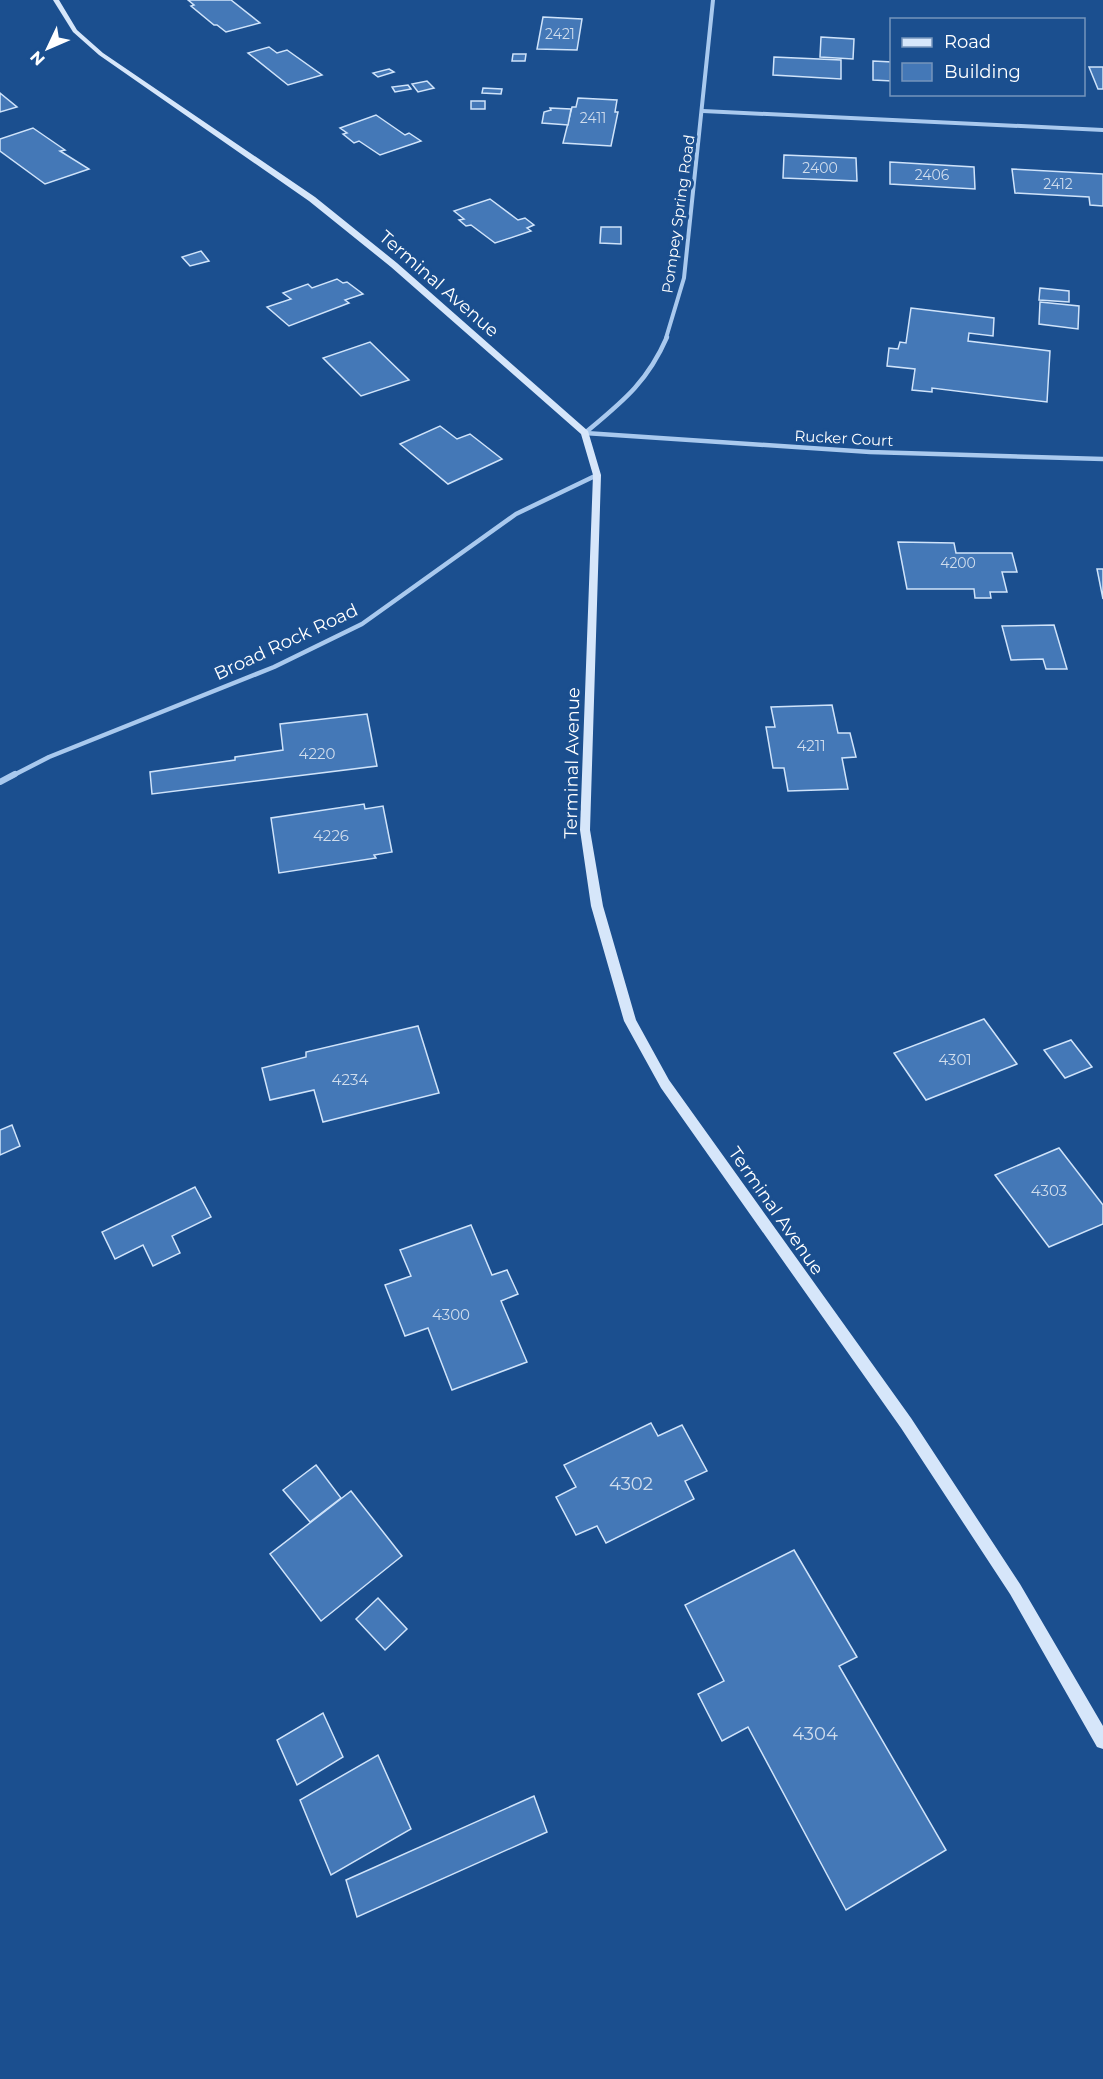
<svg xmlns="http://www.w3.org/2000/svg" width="1103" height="2079" font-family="Montserrat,sans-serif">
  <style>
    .building { fill: #4478b7; stroke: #cfe3fa; stroke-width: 1.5 }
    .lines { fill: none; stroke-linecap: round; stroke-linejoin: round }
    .street-far2 { stroke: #a9c9ee; stroke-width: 4 }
    .street-far1 { stroke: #a9c9ee; stroke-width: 4.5 }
    .street { stroke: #a9c9ee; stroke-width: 6 }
    .secondary { fill: #d6e6fa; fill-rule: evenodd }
    .labels { text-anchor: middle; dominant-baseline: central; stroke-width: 6; stroke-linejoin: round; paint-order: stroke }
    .far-number-label { font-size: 14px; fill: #d0dded }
    .far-street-label { font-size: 15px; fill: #fff; stroke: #1b4f8f }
    .number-label { font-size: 15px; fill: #d0dded }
    .street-label { font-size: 18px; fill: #fff; stroke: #1b4f8f }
    .near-number-label { font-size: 18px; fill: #d0dded }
  </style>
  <rect width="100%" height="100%" fill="#1b4f8f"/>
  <g class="building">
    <path d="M188,0H231L260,23L226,32L217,25H214L191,6L194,5Z"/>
    <path d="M543,17L582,19L577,50L537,49Z"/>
    <path d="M821,37L854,39L853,59L820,57Z"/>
    <path d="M269,47L277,53L287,50L322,75L288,85L248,53Z"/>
    <path d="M513,54H526L525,61H512Z"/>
    <path d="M774,57L841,60V79L773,75Z"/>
    <path d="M873,61L892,62V81L873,80Z"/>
    <path d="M1089,67H1103V89H1098Z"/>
    <path d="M389,69L394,72L378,77L373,73Z"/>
    <path d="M427,81L434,88L418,92L412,84Z"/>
    <path d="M408,85L411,89L395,92L392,87Z"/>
    <path d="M483,88L502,89L501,94L482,93Z"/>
    <path d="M0,93L17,107L0,112Z"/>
    <path d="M578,98L617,100L615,112H618L611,146L563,143L572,107H576Z"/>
    <rect x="471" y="101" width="14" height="8"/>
    <path d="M550,108L571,109L568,125L542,123L544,112L551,110Z"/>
    <path d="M376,115L405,135L409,133L421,141L380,155L359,141L354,143L343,134L347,133L340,128Z"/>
    <path d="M33,128L65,150L60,151L89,169L45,184L0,151V139Z"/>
    <path d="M784,155L856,158L857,181L783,178Z"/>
    <path d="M890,162L974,167L975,189L890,184Z"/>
    <path d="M1012,169L1103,174V206L1090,205L1089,197L1015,193Z"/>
    <path d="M490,199L518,220L525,218L534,225L527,228L531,231L495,243L471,225L466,226L459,220L464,219L454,211Z"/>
    <path d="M601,227H621V244L600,243Z"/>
    <path d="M201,251L209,261L190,266L182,257Z"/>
    <path d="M337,279L343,283L347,282L363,294L345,300L349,303L289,326L267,307L291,299L283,293L308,284L312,288Z"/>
    <path d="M1040,288L1069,291V302L1039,300Z"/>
    <path d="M1040,302L1079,306L1078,329L1039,324Z"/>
    <path d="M911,308L994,318L993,336L969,333L968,341L1050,351L1047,402L932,388V392L912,390L915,369L887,366L889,348L898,349L900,342L906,343Z"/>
    <path d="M370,342L409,380L361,396L323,358Z"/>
    <path d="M440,426L457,439L470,434L502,459L448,484L400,444Z"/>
    <path d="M898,542L954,543L956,553H1012L1017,572H1002L1007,592H990L991,598H975L974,589H907Z"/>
    <path d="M1097,569H1103V599Z"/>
    <path d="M1054,625L1067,669H1046L1043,659L1011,660L1002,626Z"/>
    <path d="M832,705L838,733H850L856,757L842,758L848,789L788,791L784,768H773L766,727H775L771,707Z"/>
    <path d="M367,714L377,766L152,794L150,772L235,760V757L283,750L280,724Z"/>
    <path d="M364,804L365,809L383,806L392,852L374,855L376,858L279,873L271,818Z"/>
    <path d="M984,1019L1017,1064L926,1100L894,1053Z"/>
    <path d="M418,1026L439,1093L323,1122L314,1090L270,1100L262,1068L306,1057V1052Z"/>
    <path d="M1071,1040L1092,1067L1065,1078L1044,1050Z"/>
    <path d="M12,1125L20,1146L0,1155V1130Z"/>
    <path d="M1059,1148L1103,1205V1224L1049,1247L995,1175Z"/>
    <path d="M195,1187L211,1217L172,1236L180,1253L153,1266L143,1245L115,1259L102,1232Z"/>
    <path d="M471,1225L492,1275L507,1270L518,1294L501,1301L527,1362L452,1390L428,1328L405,1336L385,1285L411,1276L400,1250Z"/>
    <path d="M651,1423L658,1436L682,1425L707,1471L685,1481L694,1499L606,1543L597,1526L576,1535L556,1497L576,1487L564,1465Z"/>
    <path d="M316,1465L341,1498L310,1522L283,1490Z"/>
    <path d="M351,1491L402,1556L321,1621L270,1554Z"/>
    <path d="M794,1550L857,1657L839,1666L946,1850L846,1910L748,1727L722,1741L698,1694L724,1681L685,1605Z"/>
    <path d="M378,1598L407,1629L385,1650L356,1619Z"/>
    <path d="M323,1713L343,1757L297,1785L277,1740Z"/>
    <path d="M378,1755L411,1829L331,1875L300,1800Z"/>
    <path d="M534,1796L547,1832L357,1917L346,1880Z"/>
  </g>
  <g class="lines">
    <g class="street-far2">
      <path d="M703,111L1103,130"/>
      <path d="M666,338L684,278L713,0"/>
    </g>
    <g class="street-far1">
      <path d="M585,433L870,452L1103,459"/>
      <path d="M585,433C622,402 647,383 667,337"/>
      <path d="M12,776L49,757L274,667L362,624L516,514L597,475"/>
    </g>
    <path class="street" d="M0,782L15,774"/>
    <path class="secondary" d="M53,0H59L77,30L103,53L315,197L397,263L588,431L601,475L590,830L603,906L636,1020L669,1080L911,1418L1020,1584L1103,1726V1749L1097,1747L1010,1594L901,1428L661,1088L624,1021L591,906L580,830L593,475L581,434L391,267L309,201L99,55L73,32Z"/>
  </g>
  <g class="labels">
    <g class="far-number-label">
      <text x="560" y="34">2421</text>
      <text x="593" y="118">2411</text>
      <text x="820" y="168">2400</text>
      <text x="932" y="175">2406</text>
      <text x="1058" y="184">2412</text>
      <text x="958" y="563">4200</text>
    </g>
    <g class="far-street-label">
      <text transform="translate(678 214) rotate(-82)">Pompey Spring Road</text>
      <text transform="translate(844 438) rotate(3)">Rucker Court</text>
    </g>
    <g class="number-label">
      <text x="811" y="745">4211</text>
      <text x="317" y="753">4220</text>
      <text x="331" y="835">4226</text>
      <text x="955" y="1059">4301</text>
      <text x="350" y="1079">4234</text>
      <text x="1049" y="1190">4303</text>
      <text x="451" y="1314">4300</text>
    </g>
    <g class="street-label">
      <text transform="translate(439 284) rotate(41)">Terminal Avenue</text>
      <text transform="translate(286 642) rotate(-25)">Broad Rock Road</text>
      <text transform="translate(572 763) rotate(-89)">Terminal Avenue</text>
      <text transform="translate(776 1211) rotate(55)">Terminal Avenue</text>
    </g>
    <g class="near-number-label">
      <text x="631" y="1484">4302</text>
      <text x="815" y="1734">4304</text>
    </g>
  </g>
  <rect x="890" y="18" width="195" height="78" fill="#1b4f8f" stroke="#7695bc" stroke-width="1.5"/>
  <rect x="902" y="38" width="30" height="9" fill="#d6e6fa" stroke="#7695bc" stroke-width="1.5"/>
  <text x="944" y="48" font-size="18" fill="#ffffff">Road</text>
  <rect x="902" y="63" width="30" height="18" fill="#4478b7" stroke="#7695bc" stroke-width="1.5"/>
  <text x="944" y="78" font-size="18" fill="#ffffff">Building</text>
  <g transform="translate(48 48) rotate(226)" stroke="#1b4f8f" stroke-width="4.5" paint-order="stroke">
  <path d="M0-4.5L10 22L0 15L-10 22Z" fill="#ffffff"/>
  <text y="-9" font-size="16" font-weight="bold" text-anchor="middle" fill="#ffffff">N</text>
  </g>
</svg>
